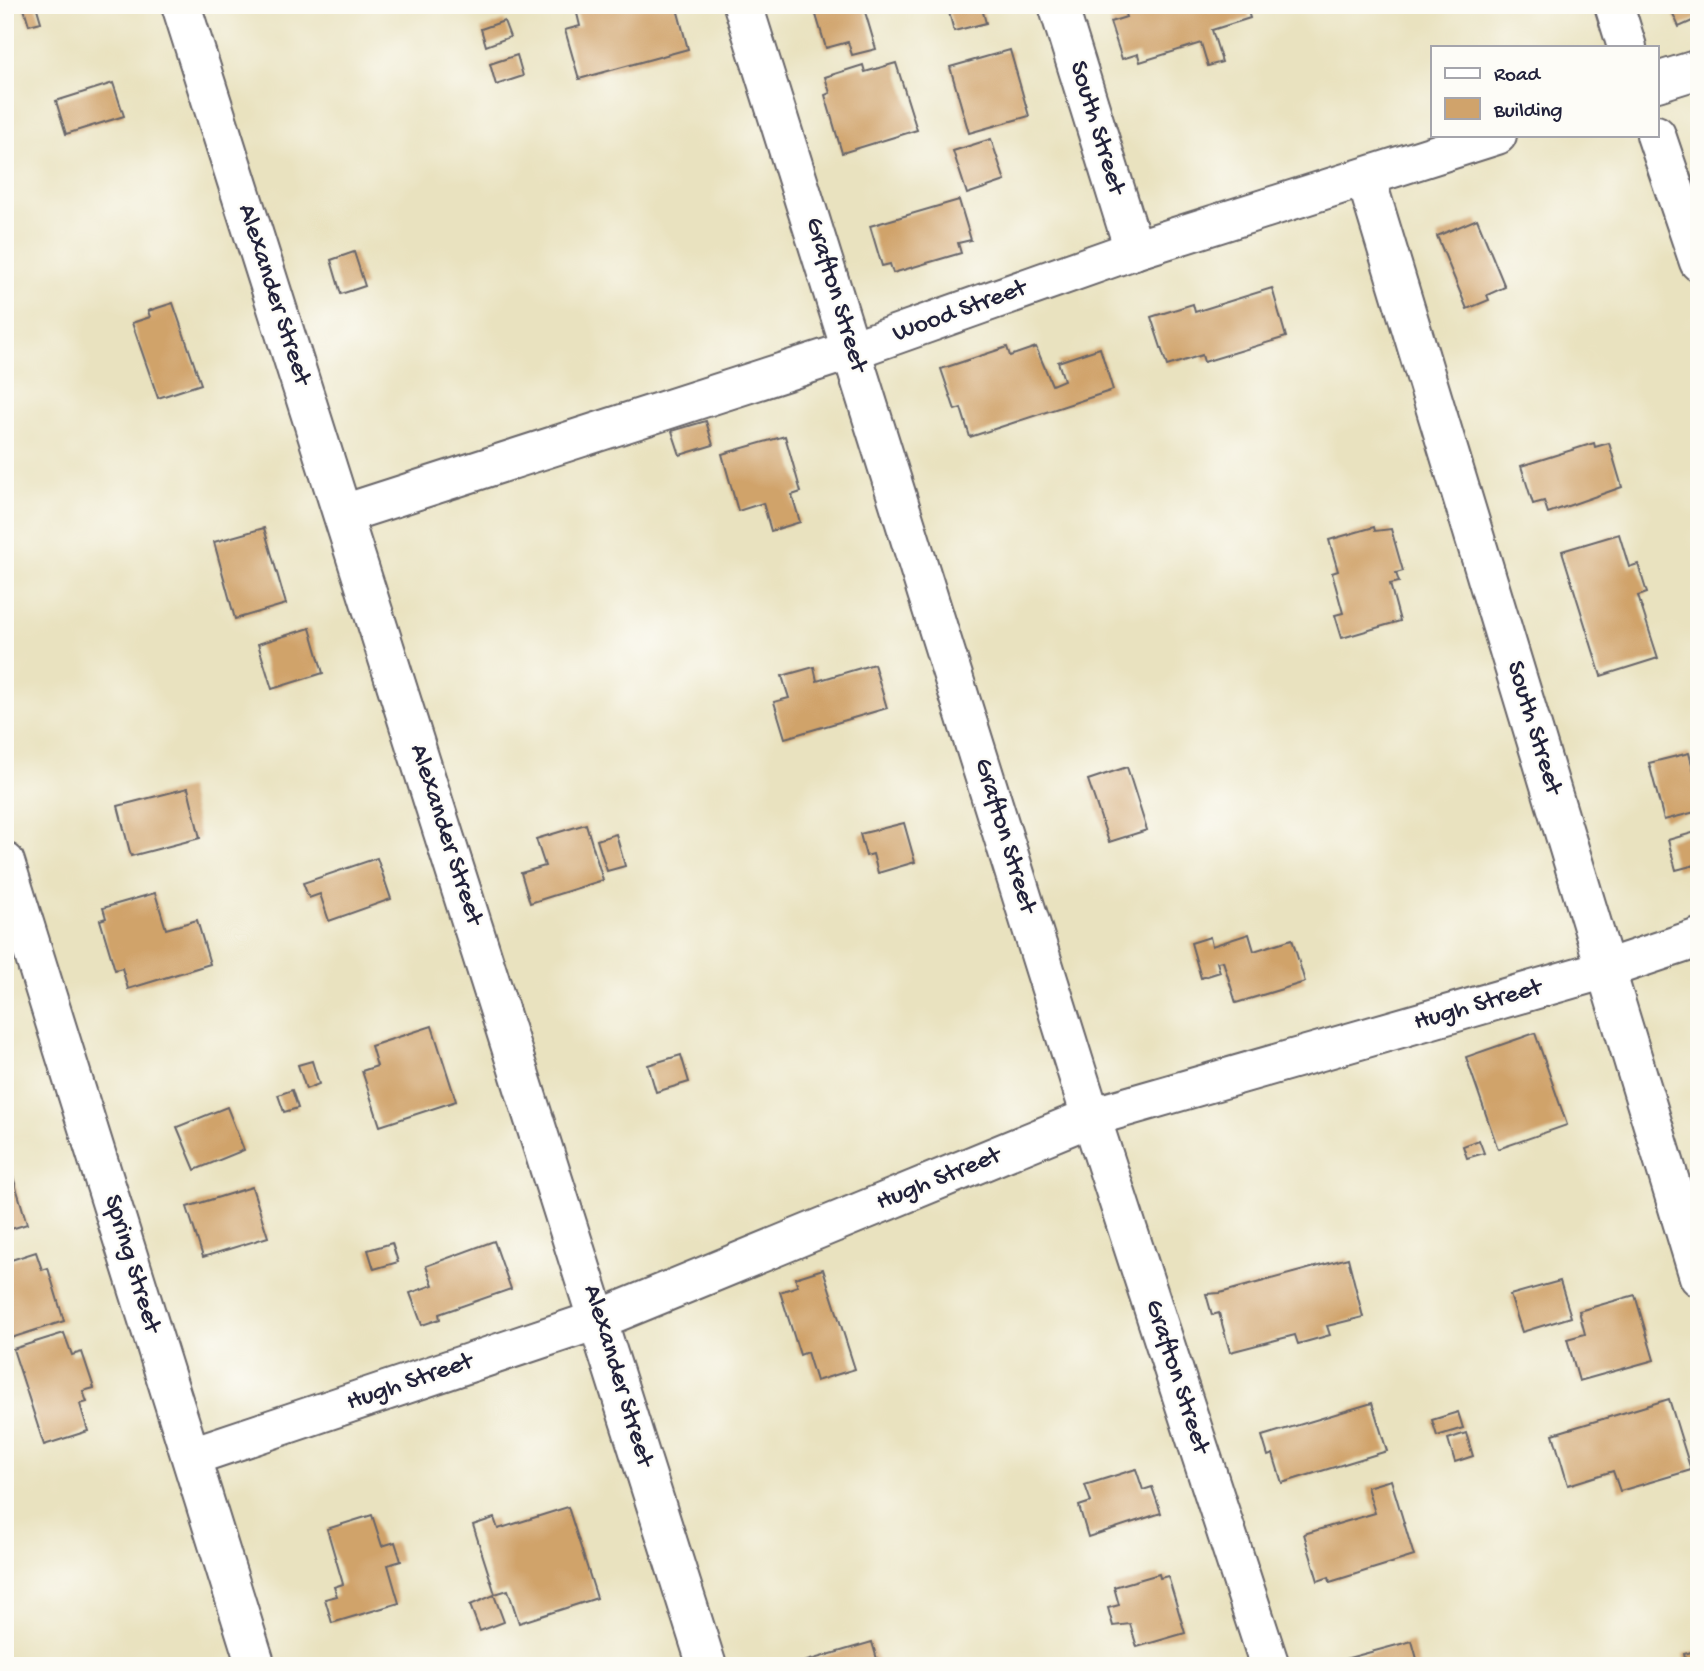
<svg xmlns="http://www.w3.org/2000/svg" width="1704" height="1671" font-family="'Gochi Hand',sans-serif">
  <style>
    .building { fill: #d0a36b }
    .lines { fill: none; stroke-linecap: round; stroke-linejoin: round }
    .street-casing { stroke: #686569; stroke-width: 42 }
    .street { stroke: #fff; stroke-width: 38 }
    .labels { text-anchor: middle; dominant-baseline: central; stroke-width: 5; stroke-linejoin: round; paint-order: stroke }
    .street-label { font-size: 26px; fill: #22223b; stroke: #fdfcf7 }
  </style>
  <rect width="100%" height="100%" fill="#fdfcf7"/>
  <filter id="ink" filterUnits="userSpaceOnUse"><feTurbulence type="fractalNoise" baseFrequency=".0143" numOctaves="2"/><feDisplacementMap in="SourceGraphic" scale="14" xChannelSelector="R" yChannelSelector="G"/><feConvolveMatrix kernelMatrix="1 2 1 2 8 2 1 2 1" color-interpolation-filters="sRGB"/></filter>
  <filter id="wash" filterUnits="userSpaceOnUse"><feTurbulence type="fractalNoise" baseFrequency=".00686" numOctaves="4" result="noise"/><feDisplacementMap in="SourceGraphic" scale="28" xChannelSelector="R" yChannelSelector="G"/><feGaussianBlur stdDeviation="1.57" result="paint"/><feColorMatrix in="noise" values="0 0 0 0 0 0 0 0 0 0 0 0 0 0 0 0 0 1.4 0 .05"/><feComposite in="paint" operator="in"/></filter>
  <g filter="url(#wash)">
    <rect width="100%" height="100%" fill="#e9e2bf"/>
    <g id="blocks">
      <g class="building">
        <path d="M23,5H36L41,22L29,25Z"/>
        <path d="M575,5H676L688,49L579,79L565,30L580,26Z"/>
        <path d="M813,5H863L876,49L852,55L848,42L826,48Z"/>
        <path d="M947,5H981L986,23L954,31Z"/>
        <path d="M1142,5H1246L1250,18L1212,30L1222,62L1208,66L1201,43L1140,62L1138,54L1122,59L1110,22L1126,17L1124,11Z"/>
        <path d="M1669,5H1699V18L1679,27Z"/>
        <path d="M504,21L510,37L486,46L481,29Z"/>
        <path d="M1010,50L1029,116L969,133L950,67Z"/>
        <path d="M517,55L523,76L496,85L490,64Z"/>
        <path d="M896,63L917,130L842,153L825,95L830,93L825,77L863,65L865,72Z"/>
        <path d="M113,83L124,116L66,134L56,101Z"/>
        <path d="M991,139L1005,181L967,194L953,151Z"/>
        <path d="M959,200L971,240L958,243L961,253L893,273L890,264L882,266L870,226Z"/>
        <path d="M1477,219L1505,287L1487,295L1489,300L1467,309L1437,236Z"/>
        <path d="M354,252L365,286L341,294L331,260Z"/>
        <path d="M1272,288L1286,337L1204,362L1202,355L1167,366L1151,317L1193,304L1195,312Z"/>
        <path d="M173,303L201,384L158,398L132,323L150,317L148,311Z"/>
        <path d="M1007,347L1010,356L1036,347L1052,385L1064,380L1058,362L1100,348L1113,390L970,437L961,408L955,410L941,369Z"/>
        <path d="M706,421L713,445L680,455L672,431Z"/>
        <path d="M785,436L801,492L792,495L800,522L771,531L763,503L738,511L722,454Z"/>
        <path d="M1594,443L1595,447L1609,443L1622,487L1548,513L1544,501L1533,504L1521,466Z"/>
        <path d="M1374,527L1375,531L1391,529L1403,571L1396,573L1399,582L1390,584L1400,621L1342,638L1335,615L1343,613L1332,573L1338,571L1329,540Z"/>
        <path d="M264,528L286,604L235,619L214,542Z"/>
        <path d="M1619,534L1629,567L1638,564L1647,593L1638,596L1658,658L1601,676L1562,551Z"/>
        <path d="M310,628L323,673L272,689L258,644Z"/>
        <path d="M874,664L887,708L785,738L774,702L789,698L782,676L814,667L817,681Z"/>
        <path d="M1689,753L1699,791V811L1664,820L1649,763Z"/>
        <path d="M1127,767L1147,830L1109,842L1088,780Z"/>
        <path d="M188,788L200,838L131,856L118,806Z"/>
        <path d="M904,823L915,862L878,873L873,854L866,856L860,834Z"/>
        <path d="M586,824L603,880L530,903L521,873L545,866L536,839Z"/>
        <path d="M1699,831V864L1676,870L1668,840Z"/>
        <path d="M616,834L625,866L607,871L597,840Z"/>
        <path d="M377,858L391,899L329,921L320,894L309,898L303,883Z"/>
        <path d="M155,893L166,929L197,920L210,964L128,989L122,968L115,970L100,920L106,918L103,908Z"/>
        <path d="M1249,934L1254,951L1292,939L1305,982L1236,1003L1223,961L1217,962L1220,972L1201,978L1191,943L1210,937L1212,946Z"/>
        <path d="M432,1026L456,1101L380,1126L362,1071L377,1066L371,1046Z"/>
        <path d="M1535,1033L1567,1125L1498,1149L1466,1057Z"/>
        <path d="M681,1055L689,1082L656,1092L648,1065Z"/>
        <path d="M312,1061L319,1084L306,1089L298,1065Z"/>
        <path d="M292,1090L298,1108L284,1112L278,1095Z"/>
        <path d="M227,1107L244,1150L195,1170L177,1127Z"/>
        <path d="M1479,1140L1484,1153L1467,1158L1463,1146Z"/>
        <path d="M11,1170L27,1224L5,1231V1172Z"/>
        <path d="M252,1187L268,1237L203,1257L187,1207Z"/>
        <path d="M494,1241L511,1289L439,1314L440,1319L422,1325L410,1293L433,1285L426,1266Z"/>
        <path d="M392,1243L398,1262L374,1269L368,1250Z"/>
        <path d="M36,1252L42,1270L48,1268L64,1321L5,1340V1262Z"/>
        <path d="M1348,1258L1363,1317L1327,1326L1330,1335L1298,1344L1295,1335L1230,1352L1219,1313L1212,1315L1206,1294L1220,1293Z"/>
        <path d="M823,1269L855,1369L816,1381L807,1352L800,1355L780,1292L798,1286L795,1278Z"/>
        <path d="M1560,1281L1571,1317L1522,1332L1510,1295Z"/>
        <path d="M1635,1295L1654,1360L1579,1381L1567,1339L1585,1334L1579,1311Z"/>
        <path d="M64,1333L72,1355L82,1352L94,1388L83,1391L87,1402L80,1404L88,1431L44,1445L13,1349Z"/>
        <path d="M1669,1399L1691,1470L1620,1491L1613,1471L1568,1485L1553,1434Z"/>
        <path d="M1372,1403L1387,1451L1282,1483L1273,1454L1268,1456L1262,1436Z"/>
        <path d="M1458,1412L1463,1428L1437,1436L1432,1420Z"/>
        <path d="M1466,1433L1473,1456L1455,1462L1448,1439Z"/>
        <path d="M1136,1469L1143,1490L1152,1487L1161,1513L1088,1537L1079,1506L1091,1502L1085,1485Z"/>
        <path d="M1391,1480L1414,1556L1330,1582L1329,1577L1318,1581L1304,1534L1375,1513L1367,1487Z"/>
        <path d="M568,1507L597,1598L519,1623L508,1590L495,1594L473,1525L494,1518L498,1529Z"/>
        <path d="M372,1515L382,1546L395,1542L401,1561L388,1565L399,1603L332,1623L325,1599L337,1596L334,1587L343,1584L327,1529Z"/>
        <path d="M1159,1574L1160,1578L1168,1576L1185,1633L1137,1647L1130,1624L1113,1626L1108,1608L1119,1605L1114,1587Z"/>
        <path d="M494,1595L504,1622L480,1631L470,1605Z"/>
        <path d="M1412,1641L1419,1666H1347L1345,1659Z"/>
        <path d="M872,1642L879,1666H793V1665Z"/>
        <path d="M1699,1650V1666H1687L1684,1654Z"/>
      </g>
    </g>
  </g>
  <g filter="url(#ink)">
    <use href="#blocks" fill-opacity="0" stroke="#686569" stroke-width="2"/>
    <g class="lines">
      <g class="street-casing">
        <g id="street">
          <path d="M181,5L707,1666"/>
          <path d="M743,5L1091,1117L1270,1666"/>
          <path d="M1058,5L1134,250"/>
          <path d="M1614,5L1627,47"/>
          <path d="M1657,82L1699,69"/>
          <path d="M1656,135L1699,262"/>
          <path d="M1366,179L1699,1277"/>
          <path d="M343,514L852,350L1134,250L1497,135"/>
          <path d="M5,862L256,1666"/>
          <path d="M192,1456L600,1319L1091,1117L1606,969L1699,938"/>
        </g>
      </g>
      <use href="#street" class="street"/>
    </g>
  </g>
  <g class="labels">
    <g class="street-label">
      <text transform="translate(1096 128) rotate(73)">South Street</text>
      <text transform="translate(273 295) rotate(72)">Alexander Street</text>
      <text transform="translate(835 295) rotate(73)">Grafton Street</text>
      <text transform="translate(960 312) rotate(-20)">Wood Street</text>
      <text transform="translate(1533 728) rotate(73)">South Street</text>
      <text transform="translate(445 835) rotate(72)">Alexander Street</text>
      <text transform="translate(1004 836) rotate(73)">Grafton Street</text>
      <text transform="translate(1478 1006) rotate(-16)">Hugh Street</text>
      <text transform="translate(939 1180) rotate(-22)">Hugh Street</text>
      <text transform="translate(131 1264) rotate(73)">Spring Street</text>
      <text transform="translate(617 1376) rotate(73)">Alexander Street</text>
      <text transform="translate(1176 1377) rotate(72)">Grafton Street</text>
      <text transform="translate(410 1383) rotate(-19)">Hugh Street</text>
    </g>
  </g>
  <rect width="1704" height="1671" fill="none" stroke="#fdfcf7" stroke-width="28"/>
  <rect x="1431" y="46" width="228" height="91" fill="#fdfcf7" stroke="#a5a5ac" stroke-width="2"/>
  <rect x="1445" y="68" width="35" height="10" fill="#ffffff" stroke="#a5a5ac" stroke-width="2"/>
  <text x="1494" y="80" font-size="21" fill="#22223b">Road</text>
  <rect x="1445" y="98" width="35" height="21" fill="#d0a36b" stroke="#a5a5ac" stroke-width="2"/>
  <text x="1494" y="116" font-size="21" fill="#22223b">Building</text>
</svg>
